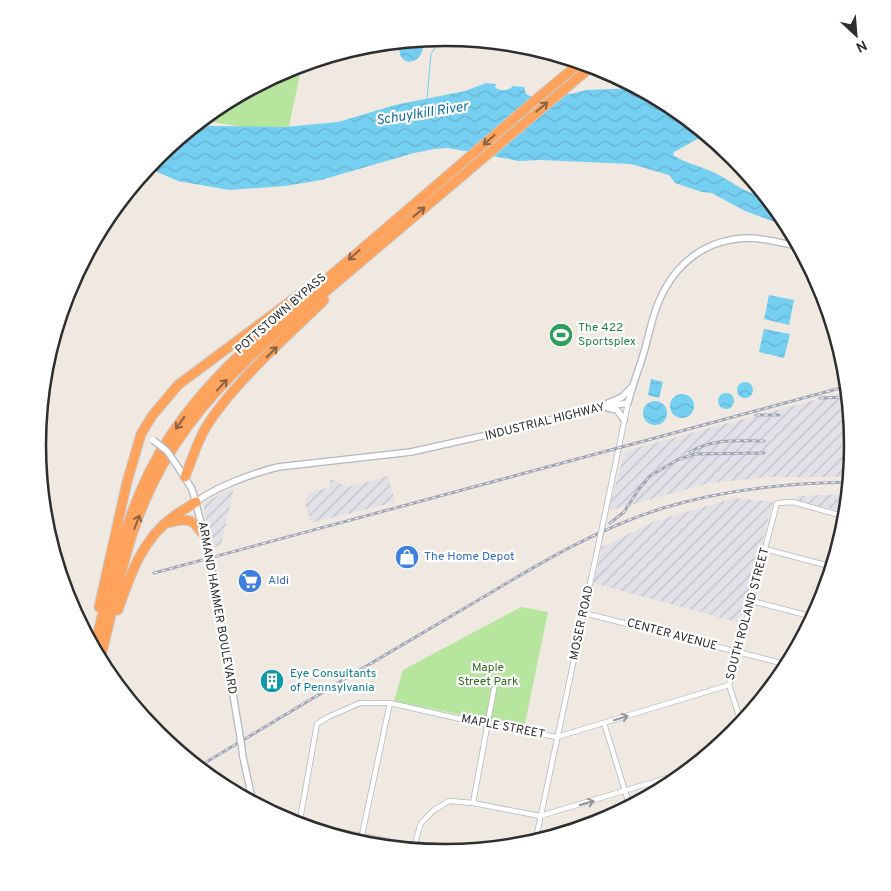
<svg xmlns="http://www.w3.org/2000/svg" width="891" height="891" font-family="Overpass,sans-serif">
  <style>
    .industrial { fill: url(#industrial-furrows) }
    .park { fill: #b6e59e }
    .water { fill: url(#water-waves) }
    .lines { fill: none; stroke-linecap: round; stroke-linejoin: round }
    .stream { stroke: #75cff0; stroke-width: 1 }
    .minor-casing { stroke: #b4b7c1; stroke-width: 6 }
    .tertiary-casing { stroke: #b4b7c1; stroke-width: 8 }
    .motorway-casing { stroke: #c9c9c9; stroke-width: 11 }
    .minor { stroke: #fff; stroke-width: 4.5 }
    .tertiary { stroke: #fff; stroke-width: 5.5 }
    .motorway { stroke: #ffa35c; stroke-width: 9 }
    .rail-casing { stroke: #a3a6b8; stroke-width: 3 }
    .rail { stroke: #fff; stroke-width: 1; stroke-dasharray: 4; stroke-linecap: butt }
    .minor-bridge-casing { stroke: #b4b7c1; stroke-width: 6; stroke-linecap: butt }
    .tertiary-bridge-casing { stroke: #b4b7c1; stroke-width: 8; stroke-linecap: butt }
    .minor-bridge { stroke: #fff; stroke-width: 4.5 }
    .tertiary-bridge { stroke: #fff; stroke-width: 5.5 }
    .oneway { stroke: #8c6343 }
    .oneway2 { stroke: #969696 }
    .labels { text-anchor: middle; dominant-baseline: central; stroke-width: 4.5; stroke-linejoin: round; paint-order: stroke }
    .street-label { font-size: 12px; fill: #2e2e2e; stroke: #fff }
    .leisure-label { font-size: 12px; fill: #27864d; stroke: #fff; text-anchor: start }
    .shop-label { font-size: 12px; fill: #366cbe; stroke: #fff; text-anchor: start }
    .park-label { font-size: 12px; fill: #2c6e1b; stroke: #fff }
    .culture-label { font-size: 12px; fill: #0d838f; stroke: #fff; text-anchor: start }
    .water-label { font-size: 14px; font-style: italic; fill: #0d6fa3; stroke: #fff }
    .rim { fill: none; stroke: #2e2e2e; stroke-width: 2.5 }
  </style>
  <defs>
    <pattern id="industrial-furrows" width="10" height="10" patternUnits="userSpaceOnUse" patternTransform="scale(1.25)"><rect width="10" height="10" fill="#e3e1e8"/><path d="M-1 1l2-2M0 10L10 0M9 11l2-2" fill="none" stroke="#c3c1c7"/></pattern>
    <pattern id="water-waves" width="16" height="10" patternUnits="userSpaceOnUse" patternTransform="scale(1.25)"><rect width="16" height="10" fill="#75cff0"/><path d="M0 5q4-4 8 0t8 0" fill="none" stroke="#66b2ce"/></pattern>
  </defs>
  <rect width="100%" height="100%" fill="#efe9e1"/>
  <g class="industrial">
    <path d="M848,391L853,446L850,477H768L710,483L608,511L625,451Z"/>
    <path d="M388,476L395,502L311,523L305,502L308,493L331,487L330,480H333L348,487Z"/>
    <path d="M231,489L233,492L221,545L211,548L203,503Z"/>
    <path d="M849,494L847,513L796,500V496Z"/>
    <path d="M734,498L773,502L740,623L593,583L602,547L655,521Z"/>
  </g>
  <g class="park">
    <path d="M302,65L288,131L243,127L213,122H199L219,106L290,68Z"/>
    <path d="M521,607L548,612L524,728L394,701L403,670Z"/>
  </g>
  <g class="water">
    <path d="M423,40C427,66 394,71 400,42Z"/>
    <path d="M486,83L496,84L495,87C500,92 508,91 513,86L524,87L526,94L530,96L570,94L587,90L638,88L672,106L706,134L674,152L673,155C685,163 700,166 713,172C735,183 741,192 767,197L785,219L789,227L745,211L712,193L702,192L675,183L669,175L631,164L540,160L519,161L448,148L434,149L414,153L321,180L285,186L229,190L178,181L148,168L157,157L197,124L213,126L284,127L338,122L395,105L465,91Z"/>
    <path d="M769,295L794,300L789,325L764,319Z"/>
    <path d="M764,329L790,334L784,358L759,352Z"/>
    <path d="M651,379L663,382L659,398L648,395Z"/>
    <circle cx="745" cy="390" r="8"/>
    <circle cx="726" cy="401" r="8"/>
    <circle cx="682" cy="406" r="12"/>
    <circle cx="655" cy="413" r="12"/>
  </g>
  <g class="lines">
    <path class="stream" d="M427,99L431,54L441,38"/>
    <g class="minor-casing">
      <g id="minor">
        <path d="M605,514L628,403"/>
        <path d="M765,549L833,567"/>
        <path d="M752,601L814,617"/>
        <path d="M584,613L789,665"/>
        <path d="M604,723L630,807"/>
        <path d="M742,725L729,685L777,503L793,502L846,517"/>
        <path d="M473,803L494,689"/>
        <path d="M300,824L414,846"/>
        <path d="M299,825L317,724L328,717L360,703H390L487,725L557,737L729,685"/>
        <path d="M535,843L597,551"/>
        <path d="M360,844L390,703"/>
        <path d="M413,850L421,823L434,810L449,801L473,803L540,816L687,772"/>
      </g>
    </g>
    <g class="tertiary-casing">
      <g id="tertiary">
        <path d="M608,403L622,397L631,388"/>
        <path d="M608,408L617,410L624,420"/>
        <path d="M176,464L192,489L208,549"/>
        <path d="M196,502C215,487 254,473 278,467L411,452L531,425L595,408L628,403C632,386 639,369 644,352C649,335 652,317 659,301C676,262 707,238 751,238C767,239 784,243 800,247"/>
        <path d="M211,565L239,730"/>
        <path d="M243,757L253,803"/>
      </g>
    </g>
    <g class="motorway-casing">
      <g id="motorway">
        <path d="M185,477C192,460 197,442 206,427C235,381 285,339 324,300"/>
        <path d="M168,523C190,516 194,520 206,539"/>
        <path d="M99,607L127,482L141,434L152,416L178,385L300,294"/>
        <path d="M118,610C130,576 142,539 173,517C180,511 189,507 196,502"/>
        <path d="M94,649C110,585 123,521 154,463C197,383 268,329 335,272C403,213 471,155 539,97L581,62"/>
        <path d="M100,660C111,618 119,574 133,532C160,450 209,393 272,337L592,66"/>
      </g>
    </g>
    <use href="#minor" class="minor"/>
    <use href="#tertiary" class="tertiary"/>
    <use href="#motorway" class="motorway"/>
    <g class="rail-casing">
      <g id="rail">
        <path d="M820,398L849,397"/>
        <path d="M756,415H779"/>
        <path d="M690,452C715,438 736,441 764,441"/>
        <path d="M610,523L624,512L639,489L650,476L677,460L695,454L764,453"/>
        <path d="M154,573L848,386"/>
        <path d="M198,767C284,715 371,663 458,612C523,574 587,532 660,509C722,490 785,483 850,482"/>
      </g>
    </g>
    <use href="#rail" class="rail"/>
    <g class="minor-bridge-casing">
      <path id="minor-bridge" d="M597,551L605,514"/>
    </g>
    <g class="tertiary-bridge-casing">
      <g id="tertiary-bridge">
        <path d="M153,440L167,451L176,464"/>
        <path d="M208,549L211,565"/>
        <path d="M239,730L243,757"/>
      </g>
    </g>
    <use href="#minor-bridge" class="minor-bridge"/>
    <use href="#tertiary-bridge" class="tertiary-bridge"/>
  </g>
  <defs><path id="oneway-shaft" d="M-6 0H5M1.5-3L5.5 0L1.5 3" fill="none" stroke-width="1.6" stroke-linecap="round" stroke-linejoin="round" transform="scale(1.25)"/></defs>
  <g class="oneway">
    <use href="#oneway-shaft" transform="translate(542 107) rotate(-40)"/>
    <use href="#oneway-shaft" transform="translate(489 140) rotate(139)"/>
    <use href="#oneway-shaft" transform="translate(419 212) rotate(-40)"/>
    <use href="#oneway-shaft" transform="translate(354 255) rotate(139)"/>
    <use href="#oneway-shaft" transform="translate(272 352) rotate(-45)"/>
    <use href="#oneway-shaft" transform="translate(222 385) rotate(-47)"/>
    <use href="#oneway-shaft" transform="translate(180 423) rotate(125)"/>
    <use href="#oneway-shaft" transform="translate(137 522) rotate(-69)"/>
  </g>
  <g class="oneway2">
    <use href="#oneway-shaft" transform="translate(621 718) rotate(-17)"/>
    <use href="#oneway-shaft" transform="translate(587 803) rotate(-16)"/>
  </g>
  <defs>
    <g id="stadium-disc" transform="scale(1.25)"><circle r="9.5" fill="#2e9e5b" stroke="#fff"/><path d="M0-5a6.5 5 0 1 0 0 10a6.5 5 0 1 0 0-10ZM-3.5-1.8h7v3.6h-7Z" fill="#fff"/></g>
    <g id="shop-disc" transform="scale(1.25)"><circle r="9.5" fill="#3f7fe0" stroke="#fff"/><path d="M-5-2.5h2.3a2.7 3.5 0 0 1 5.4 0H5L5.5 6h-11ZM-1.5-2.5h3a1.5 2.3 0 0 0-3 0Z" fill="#fff"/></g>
    <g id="supermarket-disc" transform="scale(1.25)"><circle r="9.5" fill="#3f7fe0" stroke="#fff"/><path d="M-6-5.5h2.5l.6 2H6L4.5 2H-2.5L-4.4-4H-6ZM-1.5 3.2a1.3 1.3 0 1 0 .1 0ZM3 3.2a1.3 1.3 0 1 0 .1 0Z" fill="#fff"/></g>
    <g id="building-disc" transform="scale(1.25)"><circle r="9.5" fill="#0f9aa8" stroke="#fff"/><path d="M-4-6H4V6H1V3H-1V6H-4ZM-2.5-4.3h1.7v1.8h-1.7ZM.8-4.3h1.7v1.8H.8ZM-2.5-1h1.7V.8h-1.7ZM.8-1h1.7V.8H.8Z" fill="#fff"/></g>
  </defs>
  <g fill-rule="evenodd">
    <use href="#stadium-disc" x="561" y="335"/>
    <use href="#shop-disc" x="407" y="557"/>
    <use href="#supermarket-disc" x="250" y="581"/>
    <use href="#building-disc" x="272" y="681"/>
  </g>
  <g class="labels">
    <g class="street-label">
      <text transform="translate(281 314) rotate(-41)">POTTSTOWN BYPASS</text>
      <text transform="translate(545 422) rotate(-14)">INDUSTRIAL HIGHWAY</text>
      <text transform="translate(217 608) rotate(80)">ARMAND HAMMER BOULEVARD</text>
      <text transform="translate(748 614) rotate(-75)">SOUTH ROLAND STREET</text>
      <text transform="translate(582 623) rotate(-78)">MOSER ROAD</text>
      <text transform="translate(672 635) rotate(15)">CENTER AVENUE</text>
      <text transform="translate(503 727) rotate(11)">MAPLE STREET</text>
    </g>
    <g class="leisure-label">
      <text x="578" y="328">The 422<tspan x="578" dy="14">Sportsplex</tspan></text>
    </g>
    <g class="shop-label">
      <text x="424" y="557">The Home Depot</text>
      <text x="268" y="581">Aldi</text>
    </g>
    <g class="park-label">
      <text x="488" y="668">Maple<tspan x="488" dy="14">Street Park</tspan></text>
    </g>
    <g class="culture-label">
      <text x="290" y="674">Eye Consultants<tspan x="290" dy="14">of Pennsylvania</tspan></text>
    </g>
    <g class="water-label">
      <text transform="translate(422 114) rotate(-9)">Schuylkill River</text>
    </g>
  </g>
  <path d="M0 0H891V891H0ZM46 445a399 399 0 1 1 798 0a399 399 0 1 1-798 0Z" fill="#fff" fill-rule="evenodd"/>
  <path class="rim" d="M46 445a399 399 0 1 1 798 0a399 399 0 1 1-798 0Z"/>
  <g transform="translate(856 35) rotate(154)" stroke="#ffffff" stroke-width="4" paint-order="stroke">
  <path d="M0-4L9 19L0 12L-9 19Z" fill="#2e2e2e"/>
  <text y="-8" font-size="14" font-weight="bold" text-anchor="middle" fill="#2e2e2e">N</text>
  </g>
</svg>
